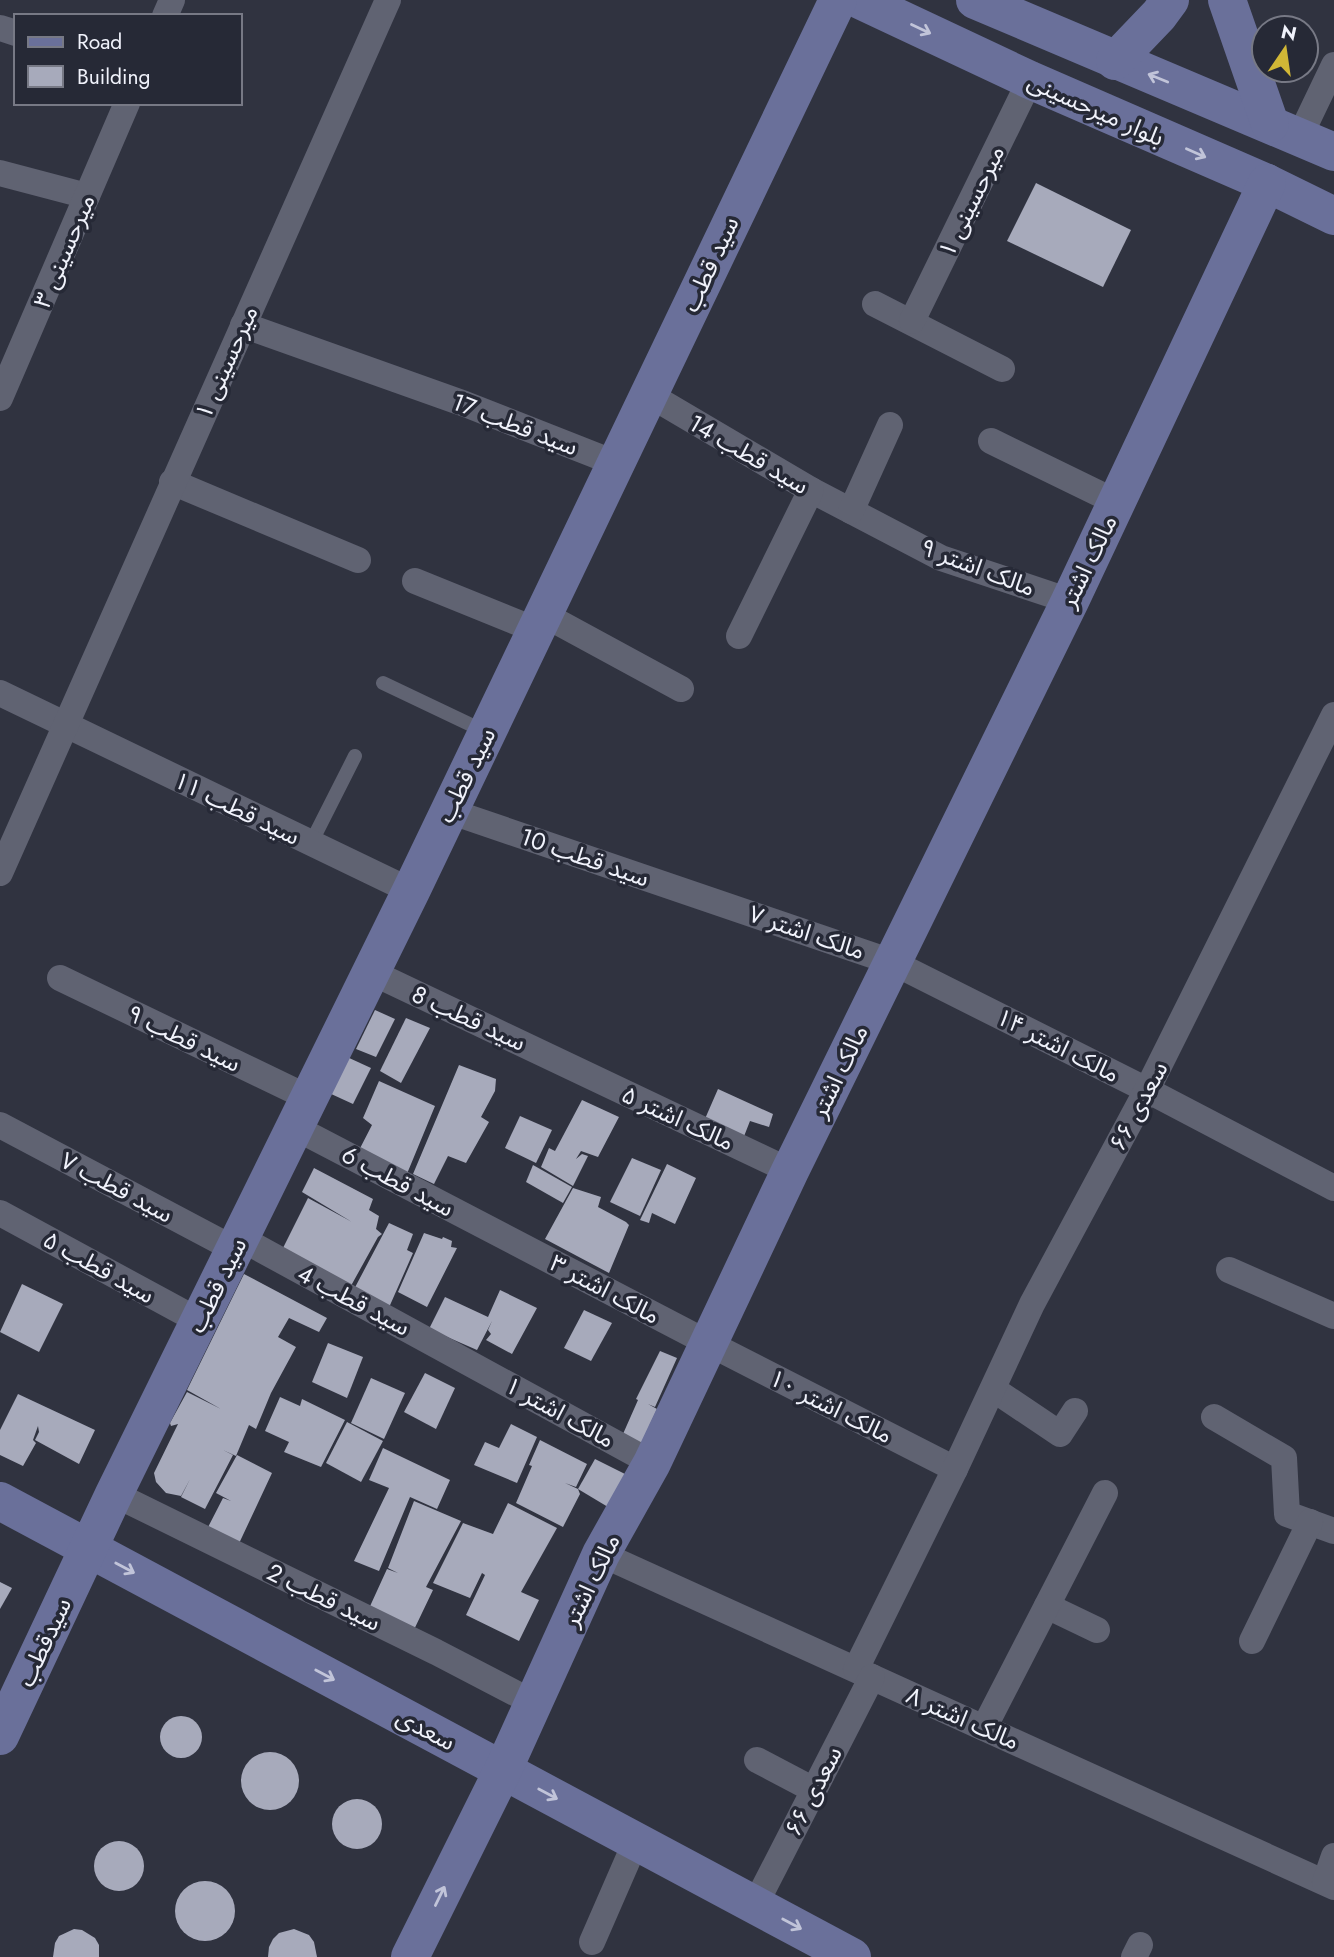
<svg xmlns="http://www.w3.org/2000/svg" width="1334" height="1957" font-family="Jost,'Noto Sans Arabic',sans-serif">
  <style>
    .building { fill: #a7aabb }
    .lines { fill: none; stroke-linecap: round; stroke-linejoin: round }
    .lane { stroke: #606372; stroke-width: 14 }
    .street { stroke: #606372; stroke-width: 26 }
    .secondary { stroke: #6a709a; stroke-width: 38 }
    .oneway { stroke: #c1c4d9 }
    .labels { text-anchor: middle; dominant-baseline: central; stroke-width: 7; stroke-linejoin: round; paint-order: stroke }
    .street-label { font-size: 24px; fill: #f0f2fb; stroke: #262936 }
  </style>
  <rect width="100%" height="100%" fill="#303340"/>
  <g class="building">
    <path d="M1036,183L1131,230L1103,287L1007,241Z"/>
    <path d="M375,1010L395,1019L376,1057L356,1049Z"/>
    <path d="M406,1018L430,1028L401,1083L380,1071Z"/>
    <path d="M347,1057L371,1068L353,1104L329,1093Z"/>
    <path d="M459,1065L496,1079L495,1091L481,1117L489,1122L466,1163L448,1156L434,1184L413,1174Z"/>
    <path d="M379,1081L435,1106L404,1181L355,1158L372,1125L363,1118Z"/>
    <path d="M718,1089L773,1114L769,1127L750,1121L741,1144L701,1128Z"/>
    <path d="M582,1100L619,1117L598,1157L581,1151L576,1159L582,1154L588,1156L573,1186L541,1167L549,1148L555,1151Z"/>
    <path d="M520,1116L552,1130L536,1163L505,1148Z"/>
    <path d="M632,1158L661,1170L640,1216L610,1202Z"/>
    <path d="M667,1164L696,1178L675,1224L652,1213L649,1223L640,1220Z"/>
    <path d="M533,1165L572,1187L563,1203L526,1182Z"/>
    <path d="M314,1168L373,1199L369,1210L379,1216L376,1229L382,1234L378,1237L347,1293L282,1250L308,1198L352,1222L302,1192Z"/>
    <path d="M573,1188L601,1197L598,1207L626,1222L629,1225L609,1273L545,1239Z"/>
    <path d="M389,1223L413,1234L407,1250L413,1253L387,1312L351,1295Z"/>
    <path d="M424,1233L442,1239L443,1237L452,1241L451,1247L457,1248L427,1307L398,1292Z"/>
    <path d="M244,1274L327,1318L319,1332L289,1318L278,1337L296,1347L271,1393L256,1429L249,1425L236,1456L223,1450L233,1455L205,1509L181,1497L190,1479L181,1496L166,1493L156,1482L154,1473L178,1424L171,1426L170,1423L187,1392L221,1409L187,1390Z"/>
    <path d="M22,1284L63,1304L39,1352L0,1332Z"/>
    <path d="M500,1290L537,1308L512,1354L486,1340L491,1334L488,1330L492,1321L477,1350L429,1329L445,1297L488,1317Z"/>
    <path d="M584,1310L612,1323L591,1361L564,1348Z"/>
    <path d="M328,1343L363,1357L347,1398L312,1382Z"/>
    <path d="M660,1351L677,1358L655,1407L648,1404L657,1409L637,1453L619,1443L638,1400L636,1399Z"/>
    <path d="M425,1373L455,1388L436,1429L404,1412Z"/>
    <path d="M371,1378L405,1393L384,1439L351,1423Z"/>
    <path d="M18,1394L95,1430L79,1464L35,1440L39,1432L38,1426L33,1440L36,1443L23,1466L0,1455V1430Z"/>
    <path d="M280,1397L300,1406L302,1399L345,1420L321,1467L284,1452L289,1442L265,1431Z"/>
    <path d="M347,1422L383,1441L361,1482L326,1463Z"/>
    <path d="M511,1424L537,1437L517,1483L474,1465L485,1442L499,1448Z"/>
    <path d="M540,1440L587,1464L576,1487L565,1483L578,1489L580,1494L563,1527L516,1503L532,1466L529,1465Z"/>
    <path d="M383,1448L450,1480L437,1509L410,1497L379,1571L354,1561L389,1488L369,1480Z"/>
    <path d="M237,1455L272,1473L235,1552L204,1535L223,1498L231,1501L216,1493Z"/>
    <path d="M595,1459L625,1474L608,1507L578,1489Z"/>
    <path d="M414,1501L461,1521L426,1587L433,1590L410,1638L366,1615L387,1569L398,1573L388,1568Z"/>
    <path d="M508,1503L557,1528L521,1592L539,1600L519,1641L466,1615L485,1575L482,1573L470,1598L433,1583L463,1523L493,1534Z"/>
    <path d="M0,1582L12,1588L0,1609Z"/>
    <circle cx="181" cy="1737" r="21"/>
    <circle cx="270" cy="1781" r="29"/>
    <circle cx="357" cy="1824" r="25"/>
    <circle cx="119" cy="1866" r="25"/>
    <circle cx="205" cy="1911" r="30"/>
    <path d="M74,1929L82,1930L95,1938L99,1945V1957H53L55,1943L59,1936Z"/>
    <path d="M294,1929L309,1935L314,1942L317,1957H268L269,1947L273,1939L279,1933Z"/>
  </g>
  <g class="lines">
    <g class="lane">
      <path d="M383,683L486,732"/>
      <path d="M311,843L355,756"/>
    </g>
    <g class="street">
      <path d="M165,16L172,0"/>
      <path d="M0,28L16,33"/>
      <path d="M1300,136L1334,65"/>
      <path d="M0,173L87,196"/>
      <path d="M875,304L1002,369"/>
      <path d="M912,321L1030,80"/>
      <path d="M243,325L465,404L615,463"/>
      <path d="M648,394L811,490L941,558L1070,601"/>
      <path d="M0,398L127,103"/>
      <path d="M991,441L1116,502"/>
      <path d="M172,482L358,560"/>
      <path d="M851,511L890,425"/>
      <path d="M415,581L536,630"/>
      <path d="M543,614L681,689"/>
      <path d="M739,636L811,490"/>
      <path d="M0,693L411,891"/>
      <path d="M449,811L892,962L1147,1090L1334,1188"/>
      <path d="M0,873L388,0"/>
      <path d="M371,972L790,1171"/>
      <path d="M60,978L309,1098"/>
      <path d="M0,1125L234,1249"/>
      <path d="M294,1127L708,1343L955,1469"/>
      <path d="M0,1213L199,1321"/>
      <path d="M240,1238L652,1463"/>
      <path d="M1229,1270L1334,1316"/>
      <path d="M993,1389L1060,1434L1075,1411"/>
      <path d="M1214,1417L1284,1458L1287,1514L1334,1531"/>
      <path d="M114,1494L436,1652L534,1703"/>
      <path d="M601,1554L1334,1887"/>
      <path d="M1047,1606L1097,1630"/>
      <path d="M1252,1641L1310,1522"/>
      <path d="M856,1669L955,1469L1032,1304L1147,1090L1334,715"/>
      <path d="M984,1728L1105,1493"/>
      <path d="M757,1760L814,1790"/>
      <path d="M1325,1882L1334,1856"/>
      <path d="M755,1905L872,1677"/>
      <path d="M592,1942L636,1841"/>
      <path d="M1134,1957L1140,1945"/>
    </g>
    <g class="secondary">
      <path d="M860,0L1030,80L1267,183L1334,216"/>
      <path d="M975,0L1334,152"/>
      <path d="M1227,0L1270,124"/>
      <path d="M1115,61L1159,15L1170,0"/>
      <path d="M0,1501L852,1957"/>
      <path d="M0,1736L114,1494L411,891L838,0"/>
      <path d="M410,1957L503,1770L601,1554L652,1463L790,1171L1070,601L1267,183"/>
    </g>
  </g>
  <defs><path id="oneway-shaft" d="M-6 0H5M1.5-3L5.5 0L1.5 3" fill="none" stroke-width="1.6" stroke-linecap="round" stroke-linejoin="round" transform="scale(1.75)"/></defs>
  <g class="oneway">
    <use href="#oneway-shaft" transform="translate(921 29) rotate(25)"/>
    <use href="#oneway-shaft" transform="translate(1158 78) rotate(-158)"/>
    <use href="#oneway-shaft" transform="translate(1196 153) rotate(24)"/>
    <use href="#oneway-shaft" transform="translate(125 1568) rotate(28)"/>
    <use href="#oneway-shaft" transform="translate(325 1675) rotate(28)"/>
    <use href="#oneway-shaft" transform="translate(548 1794) rotate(28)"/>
    <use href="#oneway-shaft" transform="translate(440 1896) rotate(-64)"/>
    <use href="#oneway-shaft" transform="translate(792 1924) rotate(28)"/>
  </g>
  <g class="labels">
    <g class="street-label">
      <text transform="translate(1096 109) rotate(24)">بلوار میرحسینی</text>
      <text transform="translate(971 201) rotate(-64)">میرحسینی ۱</text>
      <text transform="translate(64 251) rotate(-67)">میرحسینی ۳</text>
      <text transform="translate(710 264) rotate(-65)">سید قطب</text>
      <text transform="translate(226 362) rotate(-66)">میرحسینی ۱</text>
      <text transform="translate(515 424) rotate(21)">سید قطب 17</text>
      <text transform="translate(749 454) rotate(30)">سید قطب 14</text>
      <text transform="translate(1088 561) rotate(-64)">مالک اشتر</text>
      <text transform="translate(978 567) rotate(21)">مالک اشتر ۹</text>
      <text transform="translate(466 775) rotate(-64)">سید قطب</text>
      <text transform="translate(237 808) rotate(26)">سید قطب ۱۱</text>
      <text transform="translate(585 857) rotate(19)">سید قطب 10</text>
      <text transform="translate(807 932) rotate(19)">مالک اشتر ۷</text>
      <text transform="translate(469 1018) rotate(25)">سید قطب 8</text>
      <text transform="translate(184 1038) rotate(26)">سید قطب ۹</text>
      <text transform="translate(1058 1045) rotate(27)">مالک اشتر ۱۴</text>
      <text transform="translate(839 1071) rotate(-64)">مالک اشتر</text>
      <text transform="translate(1138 1106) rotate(-62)">سعدی ۶۶</text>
      <text transform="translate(678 1118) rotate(25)">مالک اشتر ۵</text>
      <text transform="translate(398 1181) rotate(28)">سید قطب 6</text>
      <text transform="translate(117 1187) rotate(28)">سید قطب ۷</text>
      <text transform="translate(99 1267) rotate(29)">سید قطب ۵</text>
      <text transform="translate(217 1285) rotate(-64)">سید قطب</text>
      <text transform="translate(605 1289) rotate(28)">مالک اشتر ۳</text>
      <text transform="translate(354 1300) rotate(28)">سید قطب 4</text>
      <text transform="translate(831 1406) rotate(27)">مالک اشتر ۱۰</text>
      <text transform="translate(560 1412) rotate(29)">مالک اشتر ۱</text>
      <text transform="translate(591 1580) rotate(-64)">مالک اشتر</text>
      <text transform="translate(324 1597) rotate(26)">سید قطب 2</text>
      <text transform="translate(44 1642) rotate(-65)">سیدقطب</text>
      <text transform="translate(963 1718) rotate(24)">مالک اشتر ۸</text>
      <text transform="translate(426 1729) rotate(28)">سعدی</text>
      <text transform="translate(813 1791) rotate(-63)">سعدی ۶۶</text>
    </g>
  </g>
  <rect x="14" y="14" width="228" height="91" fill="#262936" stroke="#777985" stroke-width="2"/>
  <rect x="28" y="37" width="35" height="10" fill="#6a709a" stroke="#777985" stroke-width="2"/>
  <text x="77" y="49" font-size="21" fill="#f0f2fb">Road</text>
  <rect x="28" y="66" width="35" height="21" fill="#a7aabb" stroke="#777985" stroke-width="2"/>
  <text x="77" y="84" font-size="21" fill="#f0f2fb">Building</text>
  <g transform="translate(1285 49) rotate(13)"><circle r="33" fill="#262936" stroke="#777985" stroke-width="2"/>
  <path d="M0-5L12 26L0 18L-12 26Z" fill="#d1b736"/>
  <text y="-10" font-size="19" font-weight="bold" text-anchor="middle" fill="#f0f2fb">N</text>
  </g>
</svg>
